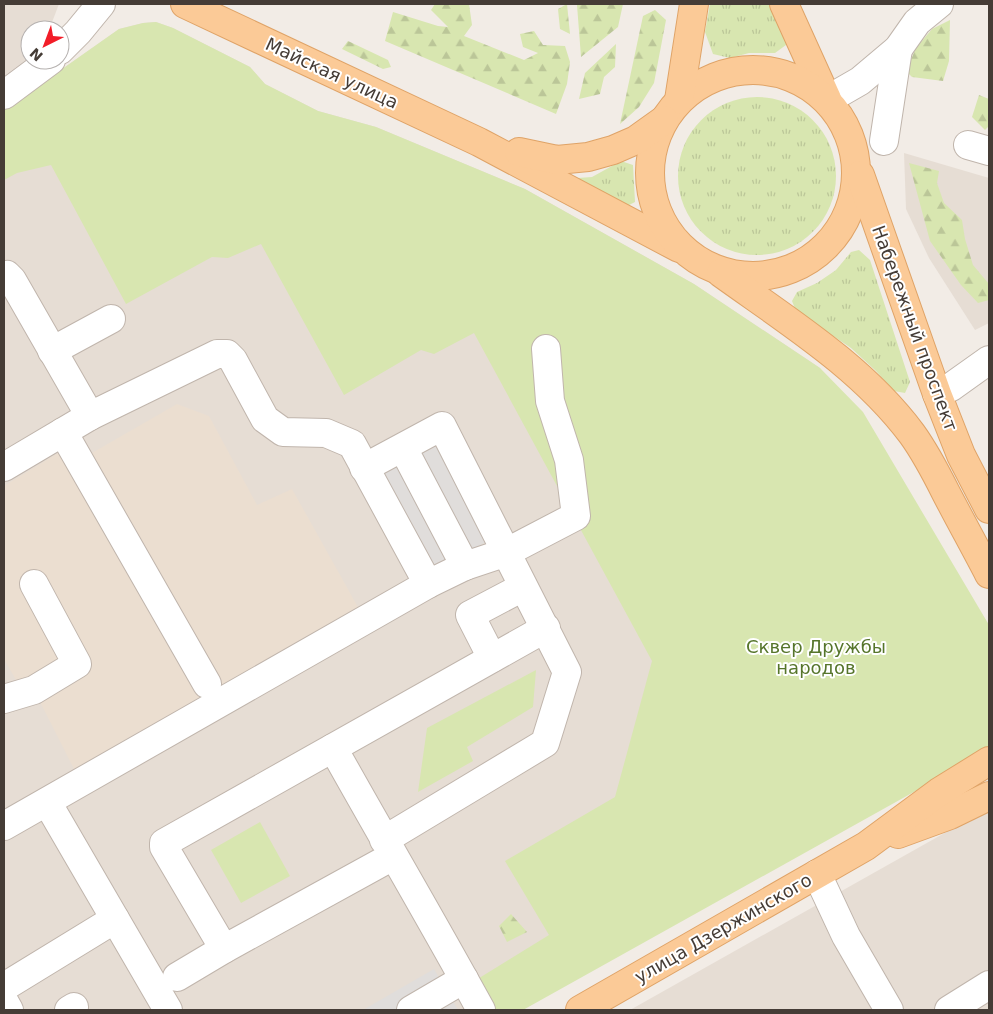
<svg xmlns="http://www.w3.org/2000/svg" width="993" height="1014" font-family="'DejaVu Sans',sans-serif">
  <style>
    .residential { fill: #e6ddd4 }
    .education { fill: #ebded0 }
    .grass { fill: url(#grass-tufts) }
    .forest { fill: url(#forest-firs) }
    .park { fill: #d8e6b0 }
    .parking { fill: #e0dddb }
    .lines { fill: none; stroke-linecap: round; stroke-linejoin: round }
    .minor-casing { stroke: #c0b5ac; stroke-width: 30 }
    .major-casing { stroke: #dfa367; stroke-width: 30 }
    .minor { stroke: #fff; stroke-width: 28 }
    .major { stroke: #fbca97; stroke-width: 28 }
    .labels { text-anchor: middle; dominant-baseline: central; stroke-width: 4; stroke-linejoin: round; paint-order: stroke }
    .street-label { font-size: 18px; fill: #453c36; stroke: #fff }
    .park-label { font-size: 18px; fill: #56752b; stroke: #fff }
  </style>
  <defs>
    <pattern id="grass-tufts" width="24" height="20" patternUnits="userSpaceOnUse" patternTransform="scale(1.25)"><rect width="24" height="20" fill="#d8e6b0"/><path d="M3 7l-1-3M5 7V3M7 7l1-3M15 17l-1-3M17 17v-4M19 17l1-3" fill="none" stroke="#bbc698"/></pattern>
    <pattern id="forest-firs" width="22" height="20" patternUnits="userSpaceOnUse" patternTransform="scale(1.25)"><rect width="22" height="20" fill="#d8e6b0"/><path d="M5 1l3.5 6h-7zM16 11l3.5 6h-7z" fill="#bbc698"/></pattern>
  </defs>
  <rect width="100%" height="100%" fill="#f2ece6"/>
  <g class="residential">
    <path d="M4,4H59L49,30H30V57L4,76Z"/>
    <path d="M156,22L173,28L250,67L265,84L318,111L376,127L525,189L694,284L820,368L989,625L522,1010H4V110L119,29L143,23Z"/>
    <path d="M904,153L989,178V323L975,330L929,258L906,209Z"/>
    <path d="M989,808V1010H630Z"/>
  </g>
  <path class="education" d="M177,404L209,416L257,505L292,489L359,609L76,773L30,682L20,687L4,659V486L83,438L92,453Z"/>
  <g class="grass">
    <path d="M710,4H774L786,34V45L775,53H749L730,58L713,54L705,32Z"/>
    <circle cx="757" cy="176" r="79"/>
    <path d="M621,161L633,165L635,202L623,208L563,179L592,177Z"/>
    <path d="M859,250L870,260L910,382L905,393L894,391L876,371L851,348L796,311L792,301L797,292L817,283L836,270L851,252Z"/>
  </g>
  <g class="forest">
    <path d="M435,4H469L472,25L464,36L524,60L538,53L523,47L520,34L534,31L543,45L565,46L570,62L567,84L556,114L385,41L393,12L438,26L448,27L431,10Z"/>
    <path d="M567,4L570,34L560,29L558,9Z"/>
    <path d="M579,4H623L618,27L581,57L577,5Z"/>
    <path d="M655,10L666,20L654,83L639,107L620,124L643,16Z"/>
    <path d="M950,20L949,61L943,81L912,77L906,71L916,48L932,29Z"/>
    <path d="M348,41L388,60L391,67L383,69L342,49Z"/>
    <path d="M616,44L615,67L604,77L600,94L579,99L585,73Z"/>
    <path d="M979,95L989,99V126L985,130L972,117Z"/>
    <path d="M909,163L939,171L937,183L944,203L962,220L965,239L973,265L989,284V300L978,303L961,285L930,241Z"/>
    <path d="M511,914L527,932L507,942L499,926Z"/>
  </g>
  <g class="park">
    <path d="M156,22L173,28L250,67L265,84L318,111L376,127L525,189L694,284L820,368L863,412L989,625V750L523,1010H496L476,980L549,935L505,861L615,797L652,661L474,333L434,354L421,350L344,395L261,244L228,258L212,257L126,304L51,165L17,173L4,180V110L119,29L143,23Z"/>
    <path d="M536,670L533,707L467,747L473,761L418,792L427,728Z"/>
    <path d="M260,822L290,876L241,903L211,850Z"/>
  </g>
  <g class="parking">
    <path d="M437,438L493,538L413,582L358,482Z"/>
    <path d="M434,969L458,1010H363Z"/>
  </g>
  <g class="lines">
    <g class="minor-casing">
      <g id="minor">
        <path d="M60,50L78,32L101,4"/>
        <path d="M4,95L51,60"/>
        <path d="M827,100L860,81L898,49L917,22L939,4"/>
        <path d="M884,141L898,49"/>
        <path d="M968,145L989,151"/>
        <path d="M4,276L7,275L12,280L90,416"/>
        <path d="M52,351L111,319"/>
        <path d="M937,394L951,387L989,360"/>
        <path d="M63,432L207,684"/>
        <path d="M403,448L465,566"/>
        <path d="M4,467L90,416L217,354H227L233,360L265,419L283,432L326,433L352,444L428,584"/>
        <path d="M364,468L442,426L567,672L545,743L384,840"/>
        <path d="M492,658L470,615L523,587"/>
        <path d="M4,699L34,690L77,664L34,584"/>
        <path d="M333,748C382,836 433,922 481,1010"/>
        <path d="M47,802L168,1010"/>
        <path d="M4,826L428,584L465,566L507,552L576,516L569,460L550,401L546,349"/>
        <path d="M817,874L846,936L889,1010"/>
        <path d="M224,949L164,847V843L546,628"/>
        <path d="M177,977L224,949L393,856"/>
        <path d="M4,987L115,919"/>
        <path d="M4,1001L9,1010"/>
        <path d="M69,1010L74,1007"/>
        <path d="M411,1010L464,979"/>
        <path d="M949,1010L989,985"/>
      </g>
    </g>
    <g class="major-casing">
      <g id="major">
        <path d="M185,4L479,142L679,248"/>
        <path d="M784,4L827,99"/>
        <circle cx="753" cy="173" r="103"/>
        <path d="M679,100L694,4"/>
        <path d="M519,152L557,160L588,157L613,150L636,140L664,120"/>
        <path d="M860,175L937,394L961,455L989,509"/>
        <path d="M721,273C789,322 862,367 912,434C925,452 936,473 946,493C960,520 975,547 989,574"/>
        <path d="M898,834L950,815L989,796"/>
        <path d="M580,1010L866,846L939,792L989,761"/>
      </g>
    </g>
    <use href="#minor" class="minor"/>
    <use href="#major" class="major"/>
  </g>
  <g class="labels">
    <g class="street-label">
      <text transform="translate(332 73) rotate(25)">Майская улица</text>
      <text transform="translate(915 328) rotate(70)">Набережный проспект</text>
      <text transform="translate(723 928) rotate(-30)">улица Дзержинского</text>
    </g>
    <g class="park-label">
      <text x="816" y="646">Сквер Дружбы<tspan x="816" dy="21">народов</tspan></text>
    </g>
  </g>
  <rect width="993" height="1014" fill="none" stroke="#453c36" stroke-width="10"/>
  <g transform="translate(45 45) rotate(222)"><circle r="24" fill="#ffffff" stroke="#b5b1af"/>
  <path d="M0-4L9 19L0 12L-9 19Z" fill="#f21d28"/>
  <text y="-8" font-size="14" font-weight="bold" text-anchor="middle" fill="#453c36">N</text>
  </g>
</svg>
